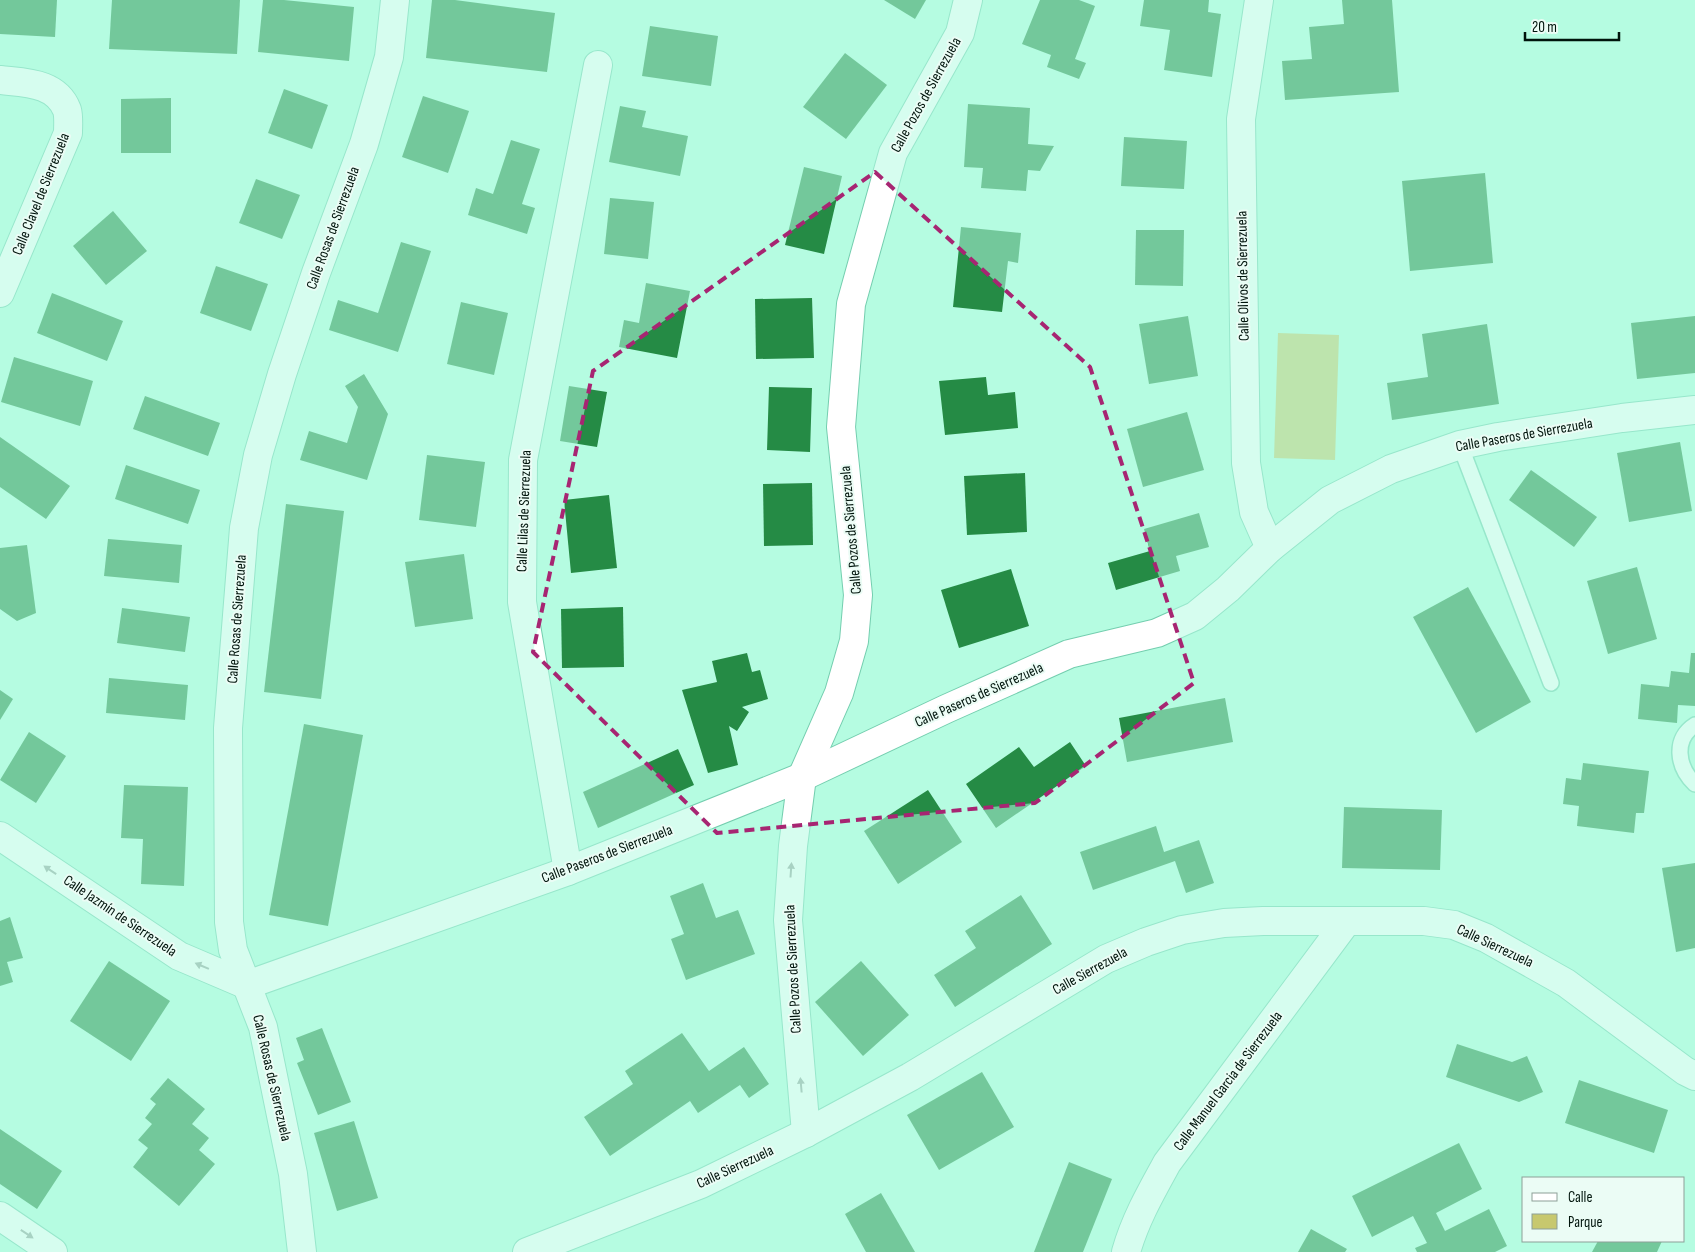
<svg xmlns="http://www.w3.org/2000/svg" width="1695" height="1252" font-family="'Sofia Sans Condensed',sans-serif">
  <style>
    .green { fill: #c7c86e }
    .building { fill: #258b45 }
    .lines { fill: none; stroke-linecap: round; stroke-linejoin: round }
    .service-casing { stroke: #74ceaf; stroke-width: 18 }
    .minor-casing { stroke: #74ceaf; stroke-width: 30 }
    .service { stroke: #fff; stroke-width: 15 }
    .minor { stroke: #fff; stroke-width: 28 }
    .oneway { fill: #99a19e }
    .marked { fill: none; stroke: #a72572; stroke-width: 4; stroke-dasharray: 10 6; stroke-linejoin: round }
    .labels { text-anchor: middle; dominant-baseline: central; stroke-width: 4; stroke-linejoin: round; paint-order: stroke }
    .street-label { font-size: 15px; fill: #00140c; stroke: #ebfcf5 }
  </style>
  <rect width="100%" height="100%" fill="#b5fce1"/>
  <path class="green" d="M1278,333L1339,335L1335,460L1274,458Z"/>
  <g class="building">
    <path d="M0,0H57L55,37L0,34Z"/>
    <path d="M112,0H240L237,54L109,49Z"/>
    <path d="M263,0H284L354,7L349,61L258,52Z"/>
    <path d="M432,0H455L555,13L547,72L426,58Z"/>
    <path d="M884,0H926L915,19Z"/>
    <path d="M1040,0H1079L1095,6L1075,59L1086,63L1079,79L1047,67L1051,55L1022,44Z"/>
    <path d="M1144,0H1209L1208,12L1221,14L1212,77L1164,70L1170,30L1140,26Z"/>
    <path d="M1342,0H1392L1399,92L1285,100L1282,61L1312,59L1309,27L1344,24Z"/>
    <path d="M650,26L718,36L711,86L642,76Z"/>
    <path d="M845,53L887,85L846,139L803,107Z"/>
    <path d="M284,89L328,105L312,149L268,133Z"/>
    <path d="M423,96L469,111L448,173L402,157Z"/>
    <path d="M171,98V153H121V99Z"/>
    <path d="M968,104L1030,108L1028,144L1054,146L1040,171L1028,170L1026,191L981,188L983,168L964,167Z"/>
    <path d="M620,106L646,111L642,127L688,136L680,176L609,162Z"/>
    <path d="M1124,137L1187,141L1184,189L1121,186Z"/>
    <path d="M511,140L540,149L522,204L535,208L527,234L468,215L476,188L493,194Z"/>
    <path d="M804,167L842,176L824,254L785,245Z"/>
    <path d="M1485,173L1493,263L1410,271L1402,181Z"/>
    <path d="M256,179L300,195L282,239L239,223Z"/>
    <path d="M610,198L654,202L648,259L604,254Z"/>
    <path d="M113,211L147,251L106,285L73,246Z"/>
    <path d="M961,227L1021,233L1018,263L1008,261L1002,312L953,307Z"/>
    <path d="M1136,230H1184L1183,286L1135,285Z"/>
    <path d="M401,242L431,251L398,352L329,330L338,300L378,313Z"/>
    <path d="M216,266L268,284L251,331L200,313Z"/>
    <path d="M646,283L690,291L677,358L619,347L624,320L639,323Z"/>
    <path d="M52,293L123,321L107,361L37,333Z"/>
    <path d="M812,298L814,358L756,359L755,299Z"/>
    <path d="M461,302L508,313L494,375L447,364Z"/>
    <path d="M1188,316L1198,376L1149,384L1139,324Z"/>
    <path d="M1695,316V373L1637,379L1631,323Z"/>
    <path d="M1487,324L1499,404L1392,420L1387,383L1428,377L1422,334Z"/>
    <path d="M14,357L93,381L80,426L1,402Z"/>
    <path d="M364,374L388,414L367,480L300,460L309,431L347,443L358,407L345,386Z"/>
    <path d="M986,377L988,395L1015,392L1018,428L945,435L939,381Z"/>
    <path d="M569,386L607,392L597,447L560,441Z"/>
    <path d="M769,387L812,388L810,452L767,450Z"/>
    <path d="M145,396L220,423L208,456L133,429Z"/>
    <path d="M1187,412L1204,470L1143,487L1127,429Z"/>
    <path d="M0,437L70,486L46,519L0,487Z"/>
    <path d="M1680,442L1692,511L1629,522L1617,453Z"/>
    <path d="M427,455L485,462L476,527L419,520Z"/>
    <path d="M126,465L200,490L188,524L115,499Z"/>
    <path d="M1531,470L1597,517L1574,547L1509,500Z"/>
    <path d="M1025,473L1027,532L967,535L964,476Z"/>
    <path d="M812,483L813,545L764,546L763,484Z"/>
    <path d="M609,495L617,568L571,573L564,500Z"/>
    <path d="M286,504L344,511L321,699L264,692Z"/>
    <path d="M1199,513L1209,547L1176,556L1180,571L1116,590L1108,563L1150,551L1144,529Z"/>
    <path d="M108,539L182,545L179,583L104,576Z"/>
    <path d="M27,545L36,613L17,621L0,609V548Z"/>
    <path d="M464,554L473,619L415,627L405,562Z"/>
    <path d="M1637,567L1657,639L1608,654L1587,581Z"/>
    <path d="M1011,569L1029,626L959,648L941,590Z"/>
    <path d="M1468,587L1531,702L1476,733L1413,617Z"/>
    <path d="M623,607L624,667L562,668L561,609Z"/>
    <path d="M122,608L190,617L185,652L117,643Z"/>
    <path d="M747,653L752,672L760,670L768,699L742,707L749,712L737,731L729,726L738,765L708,773L682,690L717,682L712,661Z"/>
    <path d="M1691,653H1695V706L1678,705L1677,723L1638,719L1641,684L1669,687L1671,671L1689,673Z"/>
    <path d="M109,678L188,685L185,720L106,713Z"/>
    <path d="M0,690L13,699L0,720Z"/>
    <path d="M1225,698L1233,742L1127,762L1119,718Z"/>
    <path d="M304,724L363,735L328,926L269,915Z"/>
    <path d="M29,732L66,756L36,803L0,780Z"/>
    <path d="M1070,742L1086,766L996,828L966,784L1019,747L1034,767Z"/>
    <path d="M678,749L694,785L598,828L583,792Z"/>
    <path d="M1583,763L1649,771L1644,813H1636L1634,833L1577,826L1579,806L1563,804L1566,778L1581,780Z"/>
    <path d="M124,785L188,787L184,886L141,884L143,839L121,838Z"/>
    <path d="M928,790L962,842L898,884L864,831Z"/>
    <path d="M1344,807L1442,810L1440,870L1342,868Z"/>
    <path d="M1156,826L1164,852L1199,840L1214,883L1186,893L1175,861L1093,890L1080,852Z"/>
    <path d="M1695,863V948L1676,952L1662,868Z"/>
    <path d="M703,883L716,918L738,910L755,954L686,980L671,939L684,934L670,896Z"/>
    <path d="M1021,895L1052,944L955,1007L934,975L976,948L965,931Z"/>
    <path d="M10,917L23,958L7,962L13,982L0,986V921Z"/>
    <path d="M109,961L170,1001L131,1061L70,1021Z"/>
    <path d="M861,961L909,1015L863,1056L815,1002Z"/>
    <path d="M322,1028L351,1102L318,1115L297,1063L304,1060L296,1038Z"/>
    <path d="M682,1033L709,1071L744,1047L769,1084L749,1098L740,1085L698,1113L690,1101L610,1156L584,1117L633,1084L625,1071Z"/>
    <path d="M1457,1044L1512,1062L1527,1056L1543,1092L1519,1102L1446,1077Z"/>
    <path d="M982,1072L1014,1127L939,1170L907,1115Z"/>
    <path d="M168,1078L205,1109L192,1124L209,1138L199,1150L215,1164L179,1206L133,1167L148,1148L138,1140L152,1124L145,1118L156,1104L150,1099Z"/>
    <path d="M1579,1080L1668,1110L1654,1153L1565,1123Z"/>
    <path d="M354,1121L378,1198L337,1211L314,1133Z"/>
    <path d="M0,1129L62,1171L37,1209L0,1184Z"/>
    <path d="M1459,1143L1482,1189L1436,1213L1445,1231L1489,1209L1507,1246L1495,1252H1417L1415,1248L1427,1243L1413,1216L1372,1237L1352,1196Z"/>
    <path d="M1069,1162L1112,1179L1083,1252H1034Z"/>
    <path d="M881,1193L915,1252H866L845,1214Z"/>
    <path d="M1311,1229L1347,1249L1345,1252H1298Z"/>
    <path d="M1598,1241H1662L1657,1252H1592Z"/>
  </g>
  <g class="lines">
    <g class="service-casing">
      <g id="service">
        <path d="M1460,445L1551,683"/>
        <path d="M1695,725C1673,739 1677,767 1695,784"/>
      </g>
    </g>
    <g class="minor-casing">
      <g id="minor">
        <path d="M1259,0L1241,119L1246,463L1254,512L1270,548"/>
        <path d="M0,80C25,83 56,82 67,110C69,117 68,126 68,133L0,293"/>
        <path d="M0,836L179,956L247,985L568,871L802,777L946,709L1069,654L1157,633L1195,616L1228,589L1270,548L1330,500L1391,469L1460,445L1498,437L1622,418L1695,410"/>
        <path d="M568,871L522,602L523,460L598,65"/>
        <path d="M806,1133L788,920L793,846L802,777L839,693L854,641L858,595L841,427L851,304L893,153L960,33L968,0"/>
        <path d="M0,1216L53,1252"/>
        <path d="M302,1252L293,1174L263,1027L233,950L229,922L228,728L244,528L258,455L282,374L316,273L364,144L389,57L395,0"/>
        <path d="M527,1252L701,1184L806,1133L910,1077L1106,959L1146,942L1182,930L1224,923L1263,921H1424L1454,925L1486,938L1566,983L1685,1071L1695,1076"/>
        <path d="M1126,1252C1135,1220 1151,1192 1167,1163L1347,921"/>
      </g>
    </g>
    <use href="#service" class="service"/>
    <use href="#minor" class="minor"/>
  </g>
  <defs><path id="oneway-solid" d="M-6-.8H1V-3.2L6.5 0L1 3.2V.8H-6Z" transform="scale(1.25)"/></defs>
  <g class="oneway">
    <use href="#oneway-solid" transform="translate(50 870) rotate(-146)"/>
    <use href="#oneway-solid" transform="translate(791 870) rotate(-86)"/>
    <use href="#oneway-solid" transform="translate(202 966) rotate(-157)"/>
    <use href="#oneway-solid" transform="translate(801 1085) rotate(-95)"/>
    <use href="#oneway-solid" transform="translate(27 1234) rotate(34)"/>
  </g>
  <path d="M0 0H1695V1252H0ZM875,172L1090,367L1194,683L1035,803L717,833L533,652L593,371Z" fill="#b5fce1" fill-opacity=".55" fill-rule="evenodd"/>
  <path class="marked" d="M875,172L1090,367L1194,683L1035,803L717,833L533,652L593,371Z"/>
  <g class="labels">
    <g class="street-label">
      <text transform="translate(926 95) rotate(-61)">Calle Pozos de Sierrezuela</text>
      <text transform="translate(41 194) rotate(-68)">Calle Clavel de Sierrezuela</text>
      <text transform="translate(333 228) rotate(-70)">Calle Rosas de Sierrezuela</text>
      <text transform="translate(1243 276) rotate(-91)">Calle Olivos de Sierrezuela</text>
      <text transform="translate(1524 435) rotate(-10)">Calle Paseros de Sierrezuela</text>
      <text transform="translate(524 511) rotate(-88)">Calle Lilas de Sierrezuela</text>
      <text transform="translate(851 530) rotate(-95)">Calle Pozos de Sierrezuela</text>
      <text transform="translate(237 619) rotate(-86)">Calle Rosas de Sierrezuela</text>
      <text transform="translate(979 695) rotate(-24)">Calle Paseros de Sierrezuela</text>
      <text transform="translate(607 854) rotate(-21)">Calle Paseros de Sierrezuela</text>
      <text transform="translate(120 916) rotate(34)">Calle Jazmín de Sierrezuela</text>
      <text transform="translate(1495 946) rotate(25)">Calle Sierrezuela</text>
      <text transform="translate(793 969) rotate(-93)">Calle Pozos de Sierrezuela</text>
      <text transform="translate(1090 971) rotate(-29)">Calle Sierrezuela</text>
      <text transform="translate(272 1078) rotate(77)">Calle Rosas de Sierrezuela</text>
      <text transform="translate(1228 1081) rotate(-53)">Calle Manuel Garcia de Sierrezuela</text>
      <text transform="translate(735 1167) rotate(-25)">Calle Sierrezuela</text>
    </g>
  </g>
  <rect x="1522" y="1177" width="162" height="65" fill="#ebfcf5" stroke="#8d9f98"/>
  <rect x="1532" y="1193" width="25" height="8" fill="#ffffff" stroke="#8d9f98"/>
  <text x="1568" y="1202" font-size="15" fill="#00140c">Calle</text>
  <rect x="1532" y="1214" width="25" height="15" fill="#c7c86e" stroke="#8d9f98"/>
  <text x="1568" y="1227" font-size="15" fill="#00140c">Parque</text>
  <path d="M1525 32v8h94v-8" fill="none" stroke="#00140c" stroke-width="2.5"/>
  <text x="1532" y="32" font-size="15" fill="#00140c" stroke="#ebfcf5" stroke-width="4" paint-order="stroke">20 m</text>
</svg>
